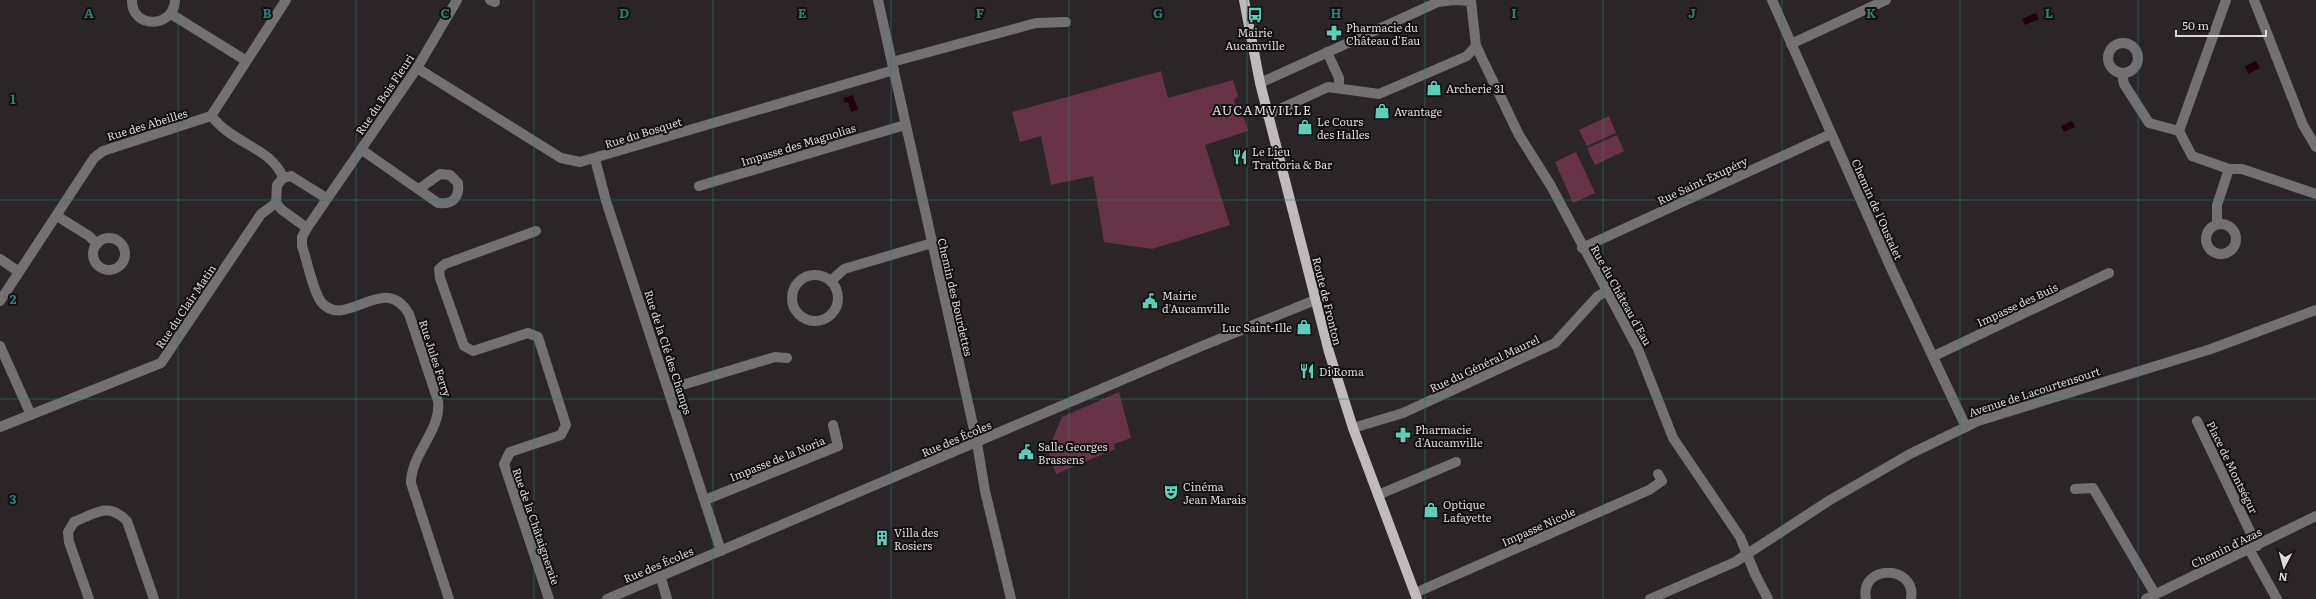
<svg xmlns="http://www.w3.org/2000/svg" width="2316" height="599" font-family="Literata,serif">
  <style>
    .green { fill: #683347 }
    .water { fill: #23000d }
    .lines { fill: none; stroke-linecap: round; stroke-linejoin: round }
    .minor { stroke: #737071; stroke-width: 10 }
    .major { stroke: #c1babc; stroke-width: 10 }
    .grid { fill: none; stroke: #248079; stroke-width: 1; stroke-opacity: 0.55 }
    .labels { text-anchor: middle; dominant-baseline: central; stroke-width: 4; stroke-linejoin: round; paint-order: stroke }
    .poi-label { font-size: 11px; fill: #ddd9da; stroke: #110f10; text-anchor: start }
    .street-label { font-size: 11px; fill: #ddd9da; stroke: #110f10 }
    .quarter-label { font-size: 13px; letter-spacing: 1px; fill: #e3dbde; stroke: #110f10 }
    .grid-label { font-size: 13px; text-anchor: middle; font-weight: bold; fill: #248079; stroke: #110f10; stroke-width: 4; stroke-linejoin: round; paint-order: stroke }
  </style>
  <rect width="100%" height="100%" fill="#2b2527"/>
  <g class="green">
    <path d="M1161,71L1168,98L1233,80L1238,96L1234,100L1238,115L1244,118L1248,131L1205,145L1230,225L1152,249L1104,242L1093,176L1051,185L1041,136L1020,142L1012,112Z"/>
    <path d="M1609,116L1616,133L1587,146L1579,130Z"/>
    <path d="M1617,135L1624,151L1595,165L1587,148Z"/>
    <path d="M1576,152L1595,193L1573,203L1555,162Z"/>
    <path d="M1119,392L1131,438L1114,444L1115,449L1056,474L1048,450L1062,417Z"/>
  </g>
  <g class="water">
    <path d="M2036,13L2039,19L2025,25L2022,19Z"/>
    <path d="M2256,61L2260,68L2248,74L2245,66Z"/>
    <path d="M853,95L858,110L851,112L848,102L845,103L843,98Z"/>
    <path d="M2072,121L2075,127L2064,132L2061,126Z"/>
  </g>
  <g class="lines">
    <g class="minor">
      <path d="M132,0C131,29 174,29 175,0"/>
      <path d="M490,0L495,2"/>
      <path d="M878,0L977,443L985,491L1011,599"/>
      <path d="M1772,0L1890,266L1966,427"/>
      <path d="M2226,0L2179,131L2192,156L2229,169H2242L2316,194"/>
      <path d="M2254,0L2303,125L2316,147"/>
      <path d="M171,14L245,60"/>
      <circle cx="2123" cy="58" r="15"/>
      <path d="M1791,44L1886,0"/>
      <path d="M1476,46L1519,135L1551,186L1638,349L1673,438L1740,537L1755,574L1768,599"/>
      <path d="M1327,52L1339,78V87"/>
      <path d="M892,62L1036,23L1066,22"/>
      <path d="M417,68L561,158L580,162L894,70"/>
      <path d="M2122,74L2124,84L2149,123L2179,131"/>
      <path d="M1260,83L1438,2L1454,0L1471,1L1476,46L1467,56L1379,94L1328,87L1267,115"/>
      <path d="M211,116L286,0"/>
      <path d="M362,150L438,203C452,205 460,198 458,183L450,175L440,174L419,189"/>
      <path d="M595,159L606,201L721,551"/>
      <path d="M699,186L905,125"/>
      <path d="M57,216L89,236L97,244"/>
      <circle cx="2221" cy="239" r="15"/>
      <path d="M2217,224V205L2229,169"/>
      <path d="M307,228L282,210L276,203L277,185L283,178L291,176L326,198"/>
      <path d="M536,231L445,264L439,269L440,278L464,346L473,351L528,333L538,337L566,425L561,435L510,452L504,464L549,599"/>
      <circle cx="109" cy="254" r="16"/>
      <path d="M1582,248L1831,134"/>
      <path d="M0,259L19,272"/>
      <circle cx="815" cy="298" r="23"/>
      <path d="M831,281L844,269L932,243"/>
      <path d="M0,301L94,158L103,151L211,116C216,121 221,127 227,131C246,146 275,154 283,178"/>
      <path d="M0,346L31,415"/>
      <path d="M1934,356L2109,273"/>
      <path d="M669,389L775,357L787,358"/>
      <path d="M2197,421L2257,546"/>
      <path d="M0,427L161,363L261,214L276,203"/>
      <path d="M1353,428L1403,413L1555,343L1598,296L1607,291"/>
      <path d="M2075,489L2093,488L2155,594"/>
      <path d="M1378,495L1456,462"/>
      <path d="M705,500L838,446L833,425"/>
      <path d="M2249,549L2277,599"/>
      <path d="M660,575L667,599"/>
      <path d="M1415,593L1649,490L1662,481L1658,474"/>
      <path d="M89,599L69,542L68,532L74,522C96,513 108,502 127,521L154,599"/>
      <path d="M449,599L411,483C411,453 442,430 438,401L409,314C384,271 347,330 322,303C313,292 307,260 302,246V237L307,228L417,68L457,0"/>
      <path d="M607,599L1202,346L1315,300"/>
      <path d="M1650,599L1735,562L1830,500L1910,454L1978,421L2211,349L2316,310"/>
      <path d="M1866,599C1859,564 1917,564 1911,599"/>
      <path d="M2146,599L2316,516"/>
    </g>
    <path class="major" d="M1244,0L1260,83L1329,352L1353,428L1417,599"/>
  </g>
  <path class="grid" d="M178,0V599M356,0V599M534,0V599M713,0V599M891,0V599M1069,0V599M1247,0V599M1425,0V599M1603,0V599M1782,0V599M1960,0V599M2138,0V599M0,200H2316M0,399H2316"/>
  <defs>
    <g id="bus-bare" transform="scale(1.2)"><path d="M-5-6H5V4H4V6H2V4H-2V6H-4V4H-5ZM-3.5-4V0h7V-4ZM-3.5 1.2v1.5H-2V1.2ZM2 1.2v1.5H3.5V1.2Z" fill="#5dceb9" stroke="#110f10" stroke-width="2.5" paint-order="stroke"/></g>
    <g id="pharmacy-bare" transform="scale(1.2)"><path d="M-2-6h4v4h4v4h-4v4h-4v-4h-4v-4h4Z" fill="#5dceb9" stroke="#110f10" stroke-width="2.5" paint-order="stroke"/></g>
    <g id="shop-bare" transform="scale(1.2)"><path d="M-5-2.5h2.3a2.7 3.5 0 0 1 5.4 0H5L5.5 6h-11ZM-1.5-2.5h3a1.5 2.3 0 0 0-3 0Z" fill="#5dceb9" stroke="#110f10" stroke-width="2.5" paint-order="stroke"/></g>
    <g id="restaurant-bare" transform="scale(1.2)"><path d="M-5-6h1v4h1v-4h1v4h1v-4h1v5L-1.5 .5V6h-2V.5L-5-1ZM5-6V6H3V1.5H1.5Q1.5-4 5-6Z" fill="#5dceb9" stroke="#110f10" stroke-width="2.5" paint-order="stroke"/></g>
    <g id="civic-bare" transform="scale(1.2)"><path d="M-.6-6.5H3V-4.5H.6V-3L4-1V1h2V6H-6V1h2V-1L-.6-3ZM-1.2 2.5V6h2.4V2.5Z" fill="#5dceb9" stroke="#110f10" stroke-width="2.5" paint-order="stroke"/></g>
    <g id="theatre-bare" transform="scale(1.2)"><path d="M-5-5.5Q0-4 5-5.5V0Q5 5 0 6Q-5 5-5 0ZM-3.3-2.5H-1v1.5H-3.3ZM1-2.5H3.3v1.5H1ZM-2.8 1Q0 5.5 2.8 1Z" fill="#5dceb9" stroke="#110f10" stroke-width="2.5" paint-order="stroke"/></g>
    <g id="building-bare" transform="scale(1.2)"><path d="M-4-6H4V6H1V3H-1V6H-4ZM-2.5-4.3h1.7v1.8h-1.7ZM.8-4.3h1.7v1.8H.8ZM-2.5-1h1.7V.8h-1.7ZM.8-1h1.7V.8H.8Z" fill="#5dceb9" stroke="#110f10" stroke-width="2.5" paint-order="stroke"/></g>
  </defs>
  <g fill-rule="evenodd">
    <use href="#bus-bare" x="1255" y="15"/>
    <use href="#pharmacy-bare" x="1334" y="33"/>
    <use href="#shop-bare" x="1434" y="88"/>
    <use href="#shop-bare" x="1382" y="111"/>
    <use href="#shop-bare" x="1305" y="127"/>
    <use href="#restaurant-bare" x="1240" y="157"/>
    <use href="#civic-bare" x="1150" y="301"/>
    <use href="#shop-bare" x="1304" y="327"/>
    <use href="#restaurant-bare" x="1307" y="371"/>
    <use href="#pharmacy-bare" x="1403" y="435"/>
    <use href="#civic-bare" x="1026" y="452"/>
    <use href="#theatre-bare" x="1171" y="492"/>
    <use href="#shop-bare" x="1431" y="510"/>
    <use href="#building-bare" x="882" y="538"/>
  </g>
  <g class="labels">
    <g class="poi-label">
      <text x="1346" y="27">Pharmacie du<tspan x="1346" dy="13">Château d'Eau</tspan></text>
      <text x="1255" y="32" text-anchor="middle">Mairie<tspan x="1255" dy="13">Aucamville</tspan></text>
      <text x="1446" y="88">Archerie 31</text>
      <text x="1394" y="111">Avantage</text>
      <text x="1317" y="121">Le Cours<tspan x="1317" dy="13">des Halles</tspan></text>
      <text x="1252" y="151">Le Lieu<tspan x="1252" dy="13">Trattoria &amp; Bar</tspan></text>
      <text x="1162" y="295">Mairie<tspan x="1162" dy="13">d'Aucamville</tspan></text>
      <text x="1292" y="327" text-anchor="end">Luc Saint-Ille</text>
      <text x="1319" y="371">Di Roma</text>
      <text x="1415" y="429">Pharmacie<tspan x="1415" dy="13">d'Aucamville</tspan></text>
      <text x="1038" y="446">Salle Georges<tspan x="1038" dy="13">Brassens</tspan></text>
      <text x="1183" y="486">Cinéma<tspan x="1183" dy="13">Jean Marais</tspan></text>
      <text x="1443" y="504">Optique<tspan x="1443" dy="13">Lafayette</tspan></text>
      <text x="894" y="532">Villa des<tspan x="894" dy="13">Rosiers</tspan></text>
    </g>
    <g class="street-label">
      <text transform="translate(384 94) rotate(-56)">Rue du Bois Fleuri</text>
      <text transform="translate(147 124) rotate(-17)">Rue des Abeilles</text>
      <text transform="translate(643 132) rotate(-17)">Rue du Bosquet</text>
      <text transform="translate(798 144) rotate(-17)">Impasse des Magnolias</text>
      <text transform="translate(1702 180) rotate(-25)">Rue Saint-Exupéry</text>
      <text transform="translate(1878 209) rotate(66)">Chemin de l'Oustalet</text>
      <text transform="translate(1622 295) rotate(61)">Rue du Château d'Eau</text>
      <text transform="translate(956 297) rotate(77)">Chemin des Bourdettes</text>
      <text transform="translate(1328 301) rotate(76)">Route de Fronton</text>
      <text transform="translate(2017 304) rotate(-25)">Impasse des Buis</text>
      <text transform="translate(185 306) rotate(-56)">Rue du Clair Matin</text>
      <text transform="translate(669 352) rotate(72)">Rue de la Clé des Champs</text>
      <text transform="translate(436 358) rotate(72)">Rue Jules Ferry</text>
      <text transform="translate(1484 363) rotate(-25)">Rue du Général Maurel</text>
      <text transform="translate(2034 391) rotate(-18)">Avenue de Lacourtensourt</text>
      <text transform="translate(956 438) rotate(-23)">Rue des Écoles</text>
      <text transform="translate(777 458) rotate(-22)">Impasse de la Noria</text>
      <text transform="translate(2233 467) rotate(64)">Place de Montségur</text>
      <text transform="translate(537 526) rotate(71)">Rue de la Châtaigneraie</text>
      <text transform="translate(1538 526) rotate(-24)">Impasse Nicole</text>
      <text transform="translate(2226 547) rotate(-26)">Chemin d'Azas</text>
      <text transform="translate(658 564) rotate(-23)">Rue des Écoles</text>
    </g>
    <g class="quarter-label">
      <text x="1262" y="109">AUCAMVILLE</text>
    </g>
  </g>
  <g class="grid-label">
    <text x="89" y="18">A</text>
    <text x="267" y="18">B</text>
    <text x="445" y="18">C</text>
    <text x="624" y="18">D</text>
    <text x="802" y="18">E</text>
    <text x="980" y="18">F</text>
    <text x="1158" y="18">G</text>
    <text x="1336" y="18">H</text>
    <text x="1514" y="18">I</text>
    <text x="1692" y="18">J</text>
    <text x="1871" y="18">K</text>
    <text x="2049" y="18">L</text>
    <text x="13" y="104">1</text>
    <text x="13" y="304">2</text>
    <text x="13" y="504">3</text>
  </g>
  <g transform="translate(2284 567) rotate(186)" stroke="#110f10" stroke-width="3" paint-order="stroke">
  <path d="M0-3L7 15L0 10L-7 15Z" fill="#ddd9da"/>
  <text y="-6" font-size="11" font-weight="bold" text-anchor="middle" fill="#ddd9da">N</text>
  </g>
  <path d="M2176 30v6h90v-6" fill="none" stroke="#ddd9da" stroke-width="2"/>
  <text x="2182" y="30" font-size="12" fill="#ddd9da" stroke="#110f10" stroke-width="3" paint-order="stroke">50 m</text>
</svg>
